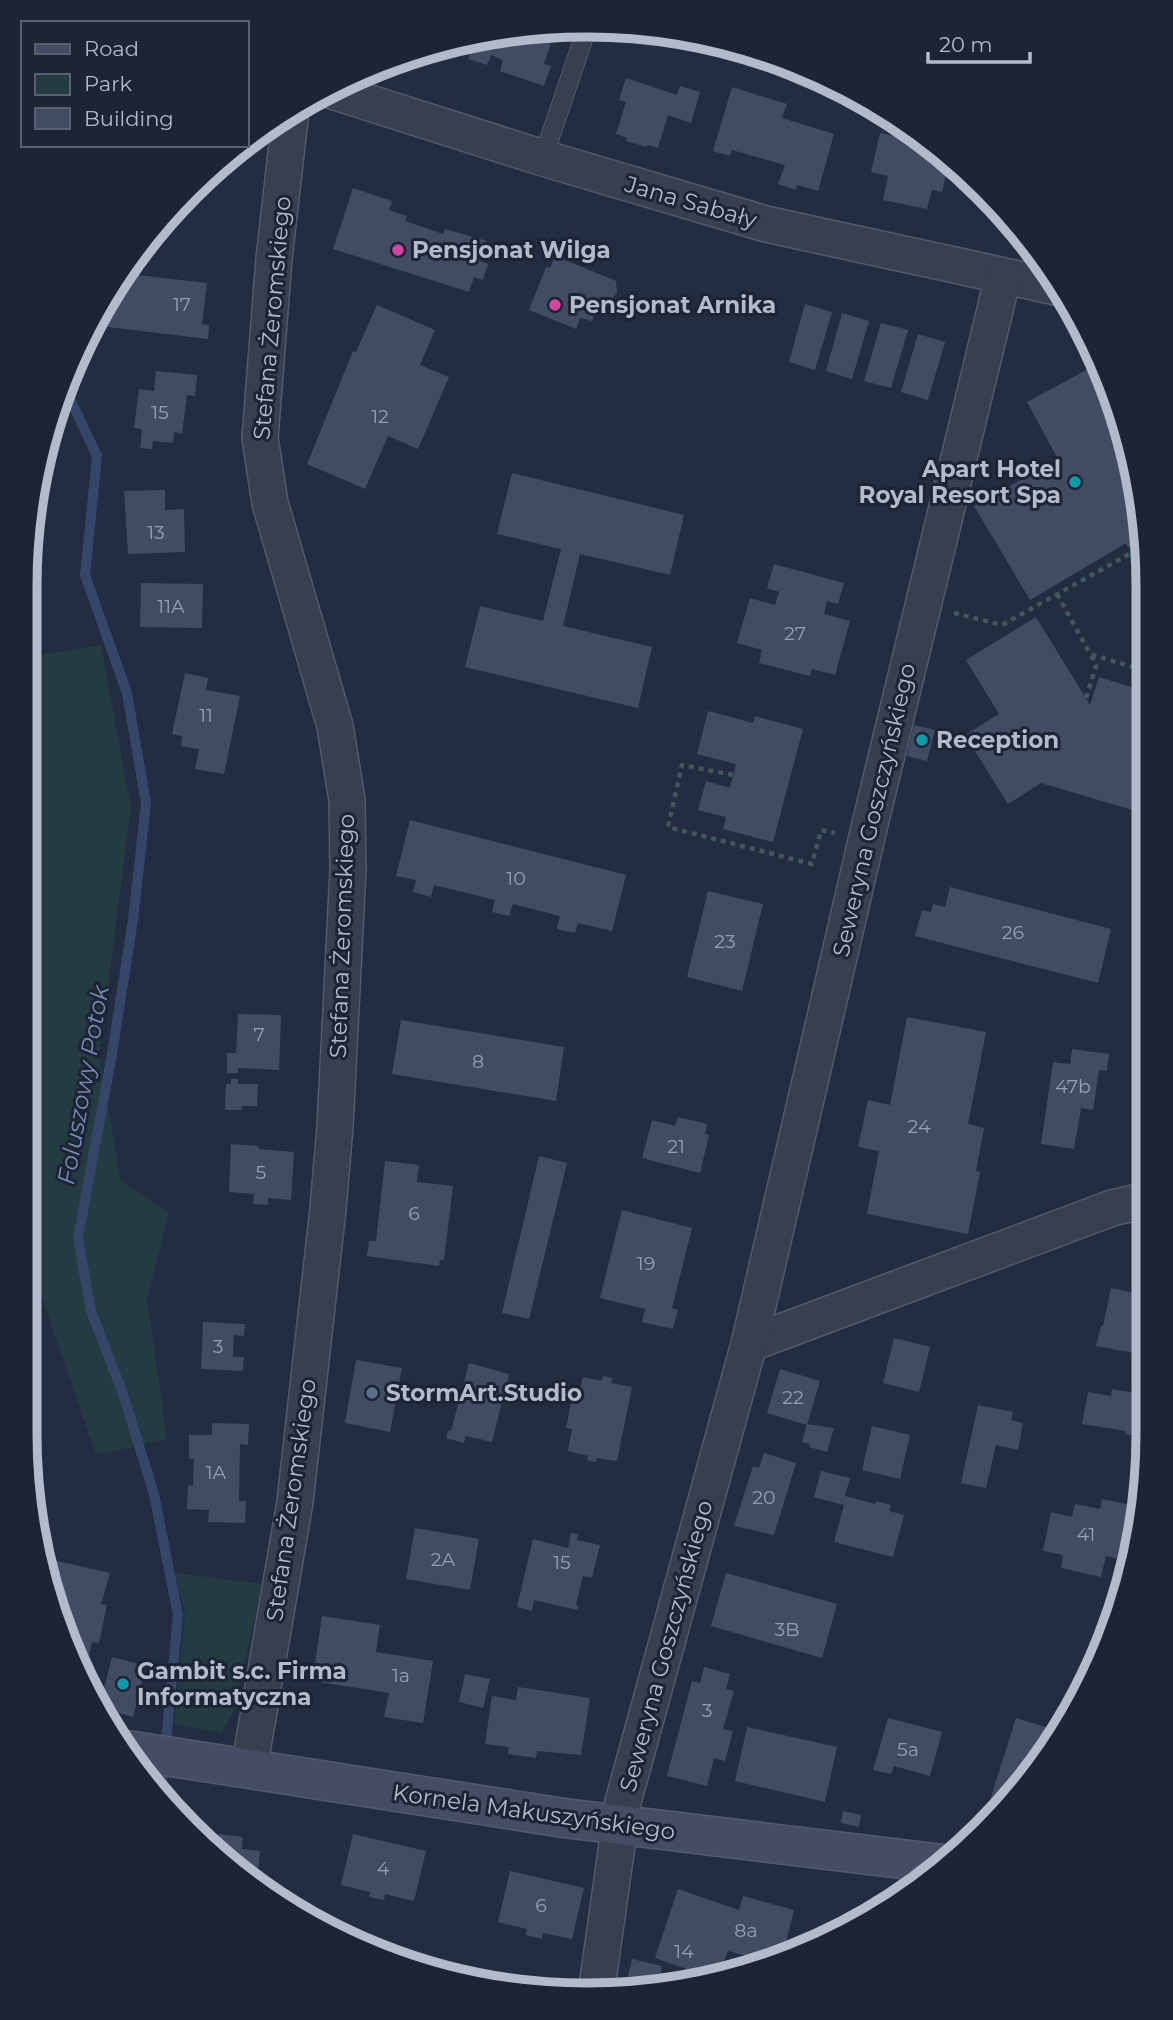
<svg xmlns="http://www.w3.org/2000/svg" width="1173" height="2020" font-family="Montserrat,sans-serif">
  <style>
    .green { fill: #253b42 }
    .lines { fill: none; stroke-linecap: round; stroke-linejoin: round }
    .stream { stroke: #354669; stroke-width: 10 }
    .building { fill: #414c63 }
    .lane-casing { stroke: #525a6b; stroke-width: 20 }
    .street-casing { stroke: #525a6b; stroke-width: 38 }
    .secondary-casing { stroke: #525a6b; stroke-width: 41 }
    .path { stroke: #40575b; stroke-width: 4.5; stroke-dasharray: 5 5; stroke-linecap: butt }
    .lane { stroke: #373f50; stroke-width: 18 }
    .street { stroke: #373f50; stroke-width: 35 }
    .secondary { stroke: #454d64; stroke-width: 38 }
    .hotel-dot { fill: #d1479c; stroke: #1c2435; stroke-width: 2.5 }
    .culture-dot { fill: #0f9aa8; stroke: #1c2435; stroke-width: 2.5 }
    .service-dot { fill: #5c6f8a; stroke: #1c2435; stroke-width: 2.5 }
    .labels { text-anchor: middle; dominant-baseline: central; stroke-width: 6; stroke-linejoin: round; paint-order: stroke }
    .number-label { font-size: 19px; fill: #969eb1 }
    .street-label { font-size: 23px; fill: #b3bacb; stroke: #1c2435 }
    .poi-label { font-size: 23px; font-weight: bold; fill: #b3bacb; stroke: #1c2435; text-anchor: start }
    .water-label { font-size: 24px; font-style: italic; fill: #788db5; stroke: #1c2435 }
    .rim { fill: none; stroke: #b3bacb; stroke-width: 9 }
  </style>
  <rect width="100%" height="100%" fill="#232d41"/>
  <g class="green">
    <path d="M101,645L131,808L99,1054L121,1181L169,1213L147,1299L167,1439L96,1455L42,1297H25L26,657Z"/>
    <path d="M175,1573L262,1584L234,1710L222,1733L174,1724L185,1614Z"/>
  </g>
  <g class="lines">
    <path class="stream" d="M64,386L97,456L85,575L127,693L146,803L133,920L112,1054L78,1238L91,1311L123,1394L154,1494L178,1615L161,1795"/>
  </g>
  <g class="building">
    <path d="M546,29L555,32L544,64L551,66L544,86L500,71L503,60L491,55L487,65L468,59L476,35Z"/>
    <path d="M626,78L677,95L680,86L700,92L691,123L668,115L658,148L647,145V147L626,141L627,138L616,134L626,102L619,100Z"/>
    <path d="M732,87L787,104L782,118L834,134L818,191L797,185L796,190L778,184L785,165L732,150L730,156L713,151Z"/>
    <path d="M880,133L928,143L949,161L942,192L932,190L927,209L883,200L888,176L871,172Z"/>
    <path d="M353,188L392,201L389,210L407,216L405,221L443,234L445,229L487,241L480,261L488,264L483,280L474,277L469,292L333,249Z"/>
    <path d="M555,256L616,281L617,293L610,301H600L592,321L580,318L576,329L529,310L546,267L550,268Z"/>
    <path d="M120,273L207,283L202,324L209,325L208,339L108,327L113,288Z"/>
    <path d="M805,304L832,312L815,370L789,362Z"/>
    <path d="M377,305L435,330L420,365L449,377L418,449L388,436L365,489L307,464L353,351L356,352Z"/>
    <path d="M842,313L869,321L852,379L826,371Z"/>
    <path d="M881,323L908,330L891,388L864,381Z"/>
    <path d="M918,334L945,342L928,400L901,392Z"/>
    <path d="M1099,363L1119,406L1146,542L1133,539L1030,600L974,506L1058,459L1027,402Z"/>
    <path d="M156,371L197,375L195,396L187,395L182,434L174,432L173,443L153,441L152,449L140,448L142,429L134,428L139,389L154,391Z"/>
    <path d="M512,473L684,515L670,575L580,554L563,626L652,647L638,708L465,667L480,606L543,621L561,549L497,534Z"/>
    <path d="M165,490V510L184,509L185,552L128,554L124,491Z"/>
    <path d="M774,564L844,583L838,604L827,601L824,614L850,621L835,675L812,669L810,676L759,663L762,650L737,643L750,598L775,605L779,592L767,588Z"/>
    <path d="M141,583L203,584L202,628L140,627Z"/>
    <path d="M1036,617L1090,705L1099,677L1147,692V785L1139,812L1041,783L1008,804L965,735L999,714L966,660Z"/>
    <path d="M185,673L208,678L206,690L240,696L224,774L195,769L199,749L181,746L182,736L172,734Z"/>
    <path d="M708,711L753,723L755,716L803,729L773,842L723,829L726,817L698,810L706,781L730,788L736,764L697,754Z"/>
    <path d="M914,725L935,730L927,761L907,756Z"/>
    <path d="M410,820L626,875L612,931L578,923L575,933L557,929L560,916L513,904L509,916L492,912L495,900L434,885L431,897L413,892L416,880L396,876Z"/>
    <path d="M950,887L1111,929L1098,983L915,936L922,910L931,912L933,904L945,907Z"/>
    <path d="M708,891L763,904L742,991L687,977Z"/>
    <path d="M25,927H34L35,996L25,995Z"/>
    <path d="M238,1014L281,1015L279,1070L238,1068V1073H227V1053H236Z"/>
    <path d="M907,1017L986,1032L968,1124L984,1128L976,1171L980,1172L968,1234L867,1214L879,1151L858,1147L868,1100L890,1105Z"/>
    <path d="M401,1020L564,1047L556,1101L392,1074Z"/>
    <path d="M1072,1049L1109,1054L1107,1071L1099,1070L1093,1110L1081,1108L1074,1149L1041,1144L1053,1062L1070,1064Z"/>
    <path d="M231,1079H238V1084H258L257,1106H242V1110H225L226,1084H231Z"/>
    <path d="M678,1117L707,1124L705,1134L709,1135L700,1173L642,1158L652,1120L675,1126Z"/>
    <path d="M231,1144L258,1146L259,1149L294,1152L291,1200L268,1198V1205L253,1204L254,1194L229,1192Z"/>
    <path d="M539,1156L567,1163L529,1319L502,1313Z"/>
    <path d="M385,1161L419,1165L417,1182L453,1186L444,1260H440L439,1266L367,1256L369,1241H376Z"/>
    <path d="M622,1210L692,1228L672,1308L678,1310L673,1329L642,1322L645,1309L600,1298Z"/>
    <path d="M1137,1279L1147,1281L1145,1355L1096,1346L1101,1326H1103L1111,1288L1135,1293Z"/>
    <path d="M203,1322L245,1324L244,1336L234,1335L233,1357H244L243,1371L201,1369Z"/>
    <path d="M894,1338L930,1347L919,1392L883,1383Z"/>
    <path d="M356,1360L402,1368L390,1432L345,1423Z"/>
    <path d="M469,1363L509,1374L492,1442L466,1436L464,1443L446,1438L448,1430L451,1431Z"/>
    <path d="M780,1369L820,1381L807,1425L767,1413Z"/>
    <path d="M603,1376L612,1378L611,1383L632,1387L617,1461L597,1458L596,1462L587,1460L588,1456L568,1451L572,1429L566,1428L572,1398L578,1399L583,1377L602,1381Z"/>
    <path d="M1112,1389L1147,1395V1438L1125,1434L1126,1431L1082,1424L1088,1392L1111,1396Z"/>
    <path d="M978,1405L1013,1412L1011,1420L1023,1423L1018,1450L996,1445L986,1488L961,1483Z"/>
    <path d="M212,1423L249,1424L248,1445L240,1444L239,1501H246L245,1523L208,1522L209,1510L187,1509L188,1485L193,1486L194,1459H189V1435H212Z"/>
    <path d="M807,1424L834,1428L827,1452L809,1447L810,1444L802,1442Z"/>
    <path d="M872,1426L910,1435L900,1479L862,1470Z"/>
    <path d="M764,1453L796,1463L774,1535L734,1526L753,1466L759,1468Z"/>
    <path d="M821,1471L850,1478L845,1496L875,1504L876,1501L891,1505L889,1511L904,1515L893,1557L834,1542L844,1505L814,1497Z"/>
    <path d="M1102,1499L1131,1505L1119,1559L1106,1556L1101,1577L1061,1568L1063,1555L1043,1551L1051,1512L1072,1517L1075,1504L1100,1509Z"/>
    <path d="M415,1528L479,1539L470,1590L406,1579Z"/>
    <path d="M571,1533L578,1534L577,1540L600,1545L592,1578L583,1576L576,1605L578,1606L577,1610L534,1600L532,1611L517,1607L533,1539L568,1548Z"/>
    <path d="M48,1559L110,1573L101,1604L107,1605L99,1643L92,1642L86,1673L54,1614L46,1566Z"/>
    <path d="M726,1573L837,1604L822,1658L711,1626Z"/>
    <path d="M322,1616L380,1625L376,1652L433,1661L423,1723L384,1717L389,1693L319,1682L321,1671L314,1670Z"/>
    <path d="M112,1657L146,1666L133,1717L105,1709L101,1701Z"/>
    <path d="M1090,1658L1096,1660L1085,1682L1084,1681Z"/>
    <path d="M704,1667L730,1674L726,1689L734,1691L723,1729L733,1731L725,1761L714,1758L707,1786L667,1776L692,1681L700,1683Z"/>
    <path d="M465,1674L490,1679L483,1708L459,1702Z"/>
    <path d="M518,1687L590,1698L581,1755L537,1751L536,1758L508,1754L509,1747L485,1744L492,1696L516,1700Z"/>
    <path d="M888,1718L942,1732L930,1776L894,1766L891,1774L873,1770Z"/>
    <path d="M1016,1718L1061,1732L1054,1745L1000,1803L990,1800Z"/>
    <path d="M747,1727L837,1747L825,1802L735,1781Z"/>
    <path d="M843,1811L861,1815L859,1827L841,1823Z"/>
    <path d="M219,1834L243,1837L242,1849L260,1851L257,1884L215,1845H218Z"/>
    <path d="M353,1834L426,1851L414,1901L385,1894L384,1900L369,1897L370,1892L341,1885Z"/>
    <path d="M510,1871L584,1888L572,1939L543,1933L542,1939L526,1935L527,1929L498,1922Z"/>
    <path d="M678,1889L739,1910L743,1896L794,1910L782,1958L772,1963L728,1951L719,1974L706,1976L655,1958Z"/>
    <path d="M632,1959L662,1966L659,1984L625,1989Z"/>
  </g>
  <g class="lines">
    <g class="lane-casing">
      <path id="lane" d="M543,158L588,25"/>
    </g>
    <g class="street-casing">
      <g id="street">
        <path d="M329,90L543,158L766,224L1060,288"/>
        <path d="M749,1344L1112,1208L1147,1200"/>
        <path d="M249,1769L295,1502L328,1209L335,1127L348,870L347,800L335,726L270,503L260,438L274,259L291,110"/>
        <path d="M596,1994L623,1802L749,1344L870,824L1003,277"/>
      </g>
    </g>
    <g class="secondary-casing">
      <path id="secondary" d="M127,1750L564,1818L943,1864"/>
    </g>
    <g class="path">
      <path d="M1128,542L1133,552"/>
      <path d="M1057,594L1090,654L1136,668L1147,626"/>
      <path d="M954,613L1002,625L1133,552L1147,556"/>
      <path d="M1136,668L1147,671"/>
      <path d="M1086,698L1096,666L1091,654"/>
      <path d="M733,775L682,765L668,827L812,864L821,830L835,833"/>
    </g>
    <use href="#lane" class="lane"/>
    <use href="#street" class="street"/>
    <use href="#secondary" class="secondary"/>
  </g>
  <g class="hotel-dot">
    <circle cx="398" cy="250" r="7"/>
    <circle cx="555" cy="305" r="7"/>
  </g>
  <g class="culture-dot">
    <circle cx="1075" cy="482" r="7"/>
    <circle cx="922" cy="740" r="7"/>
    <circle cx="123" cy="1684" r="7"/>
  </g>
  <circle class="service-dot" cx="372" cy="1393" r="7"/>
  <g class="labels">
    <g class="number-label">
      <text x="182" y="304">17</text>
      <text x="160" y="412">15</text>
      <text x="380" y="416">12</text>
      <text x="156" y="532">13</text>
      <text x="171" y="606">11A</text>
      <text x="795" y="633">27</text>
      <text x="206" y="715">11</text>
      <text x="516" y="878">10</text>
      <text x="1013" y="932">26</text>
      <text x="725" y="941">23</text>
      <text x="259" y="1034">7</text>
      <text x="478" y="1061">8</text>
      <text x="1073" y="1086">47b</text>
      <text x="919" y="1126">24</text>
      <text x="676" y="1146">21</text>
      <text x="261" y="1172">5</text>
      <text x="414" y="1213">6</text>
      <text x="646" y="1263">19</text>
      <text x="218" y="1346">3</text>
      <text x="793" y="1397">22</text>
      <text x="216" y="1472">1A</text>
      <text x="764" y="1497">20</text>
      <text x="1086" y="1534">41</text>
      <text x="443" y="1559">2A</text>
      <text x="562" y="1562">15</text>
      <text x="787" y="1629">3B</text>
      <text x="401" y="1675">1a</text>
      <text x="707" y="1710">3</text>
      <text x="908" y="1749">5a</text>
      <text x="383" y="1868">4</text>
      <text x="541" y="1905">6</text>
      <text x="746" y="1930">8a</text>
      <text x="684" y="1951">14</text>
    </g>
    <g class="street-label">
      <text transform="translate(691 202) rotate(16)">Jana Sabały</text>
      <text transform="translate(272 318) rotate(-85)">Stefana Żeromskiego</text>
      <text transform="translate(874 810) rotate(-77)">Seweryna Goszczyńskiego</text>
      <text transform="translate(342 936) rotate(-88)">Stefana Żeromskiego</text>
      <text transform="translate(291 1500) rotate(-82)">Stefana Żeromskiego</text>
      <text transform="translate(666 1646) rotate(-75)">Seweryna Goszczyńskiego</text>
      <text transform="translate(534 1812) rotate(8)">Kornela Makuszyńskiego</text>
    </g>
    <g class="poi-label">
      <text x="412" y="250">Pensjonat Wilga</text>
      <text x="569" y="305">Pensjonat Arnika</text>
      <text x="1061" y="469" text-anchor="end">Apart Hotel<tspan x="1061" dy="26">Royal Resort Spa</tspan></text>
      <text x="936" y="740">Reception</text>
      <text x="386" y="1393">StormArt.Studio</text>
      <text x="137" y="1671">Gambit s.c. Firma<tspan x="137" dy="26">Informatyczna</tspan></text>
    </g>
    <g class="water-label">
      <text transform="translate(83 1085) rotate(-80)">Foluszowy Potok</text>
    </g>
  </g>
  <path d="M0 0H1173V2020H0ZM586 37H587A549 549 0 0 1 1136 586V1434A549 549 0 0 1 587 1983H586A549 549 0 0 1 37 1434V586A549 549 0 0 1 586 37Z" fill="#1c2435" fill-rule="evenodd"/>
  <path class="rim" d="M586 37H587A549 549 0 0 1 1136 586V1434A549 549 0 0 1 587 1983H586A549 549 0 0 1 37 1434V586A549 549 0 0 1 586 37Z"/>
  <rect x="21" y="21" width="228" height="126" fill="#1c2435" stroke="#586071" stroke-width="2"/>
  <rect x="35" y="44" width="35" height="10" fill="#454d64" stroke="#586071" stroke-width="2"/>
  <text x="84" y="56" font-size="21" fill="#b3bacb">Road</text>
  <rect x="35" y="74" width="35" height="21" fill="#253b42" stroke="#586071" stroke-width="2"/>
  <text x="84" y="91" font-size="21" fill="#b3bacb">Park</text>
  <rect x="35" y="108" width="35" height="21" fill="#414c63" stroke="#586071" stroke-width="2"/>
  <text x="84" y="126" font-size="21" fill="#b3bacb">Building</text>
  <path d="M928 52v10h102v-10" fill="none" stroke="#b3bacb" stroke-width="3.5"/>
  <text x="939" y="52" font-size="21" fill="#b3bacb" stroke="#1c2435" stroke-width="5" paint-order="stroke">20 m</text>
</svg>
